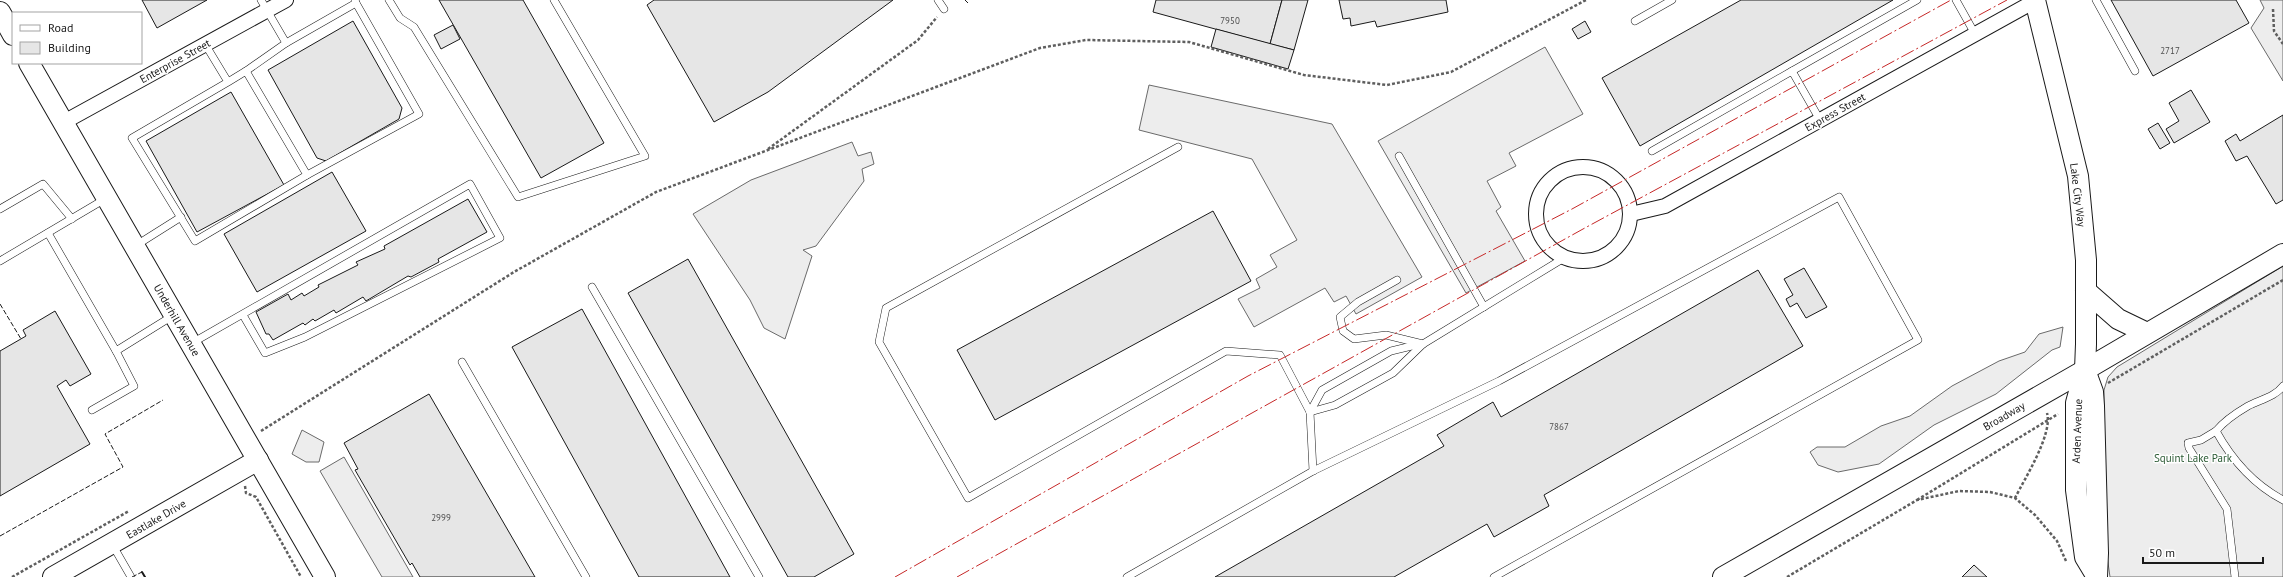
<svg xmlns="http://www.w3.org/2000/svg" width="2283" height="577" font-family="'PT Sans',sans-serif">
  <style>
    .built { fill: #ededed; stroke: #6a6a6a }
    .building { fill: #e6e6e6; stroke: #1a1a1a }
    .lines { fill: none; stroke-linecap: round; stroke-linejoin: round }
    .lane-casing { stroke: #1a1a1a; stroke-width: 8 }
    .street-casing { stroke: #1a1a1a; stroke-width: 16 }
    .secondary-casing { stroke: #1a1a1a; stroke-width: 22 }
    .path { stroke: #5f5f5f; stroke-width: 2.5; stroke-dasharray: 3 2; stroke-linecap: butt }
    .lane { stroke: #fff; stroke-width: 7 }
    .street { stroke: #fff; stroke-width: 14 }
    .secondary { stroke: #fff; stroke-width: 20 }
    .fence { stroke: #1a1a1a; stroke-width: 1; stroke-dasharray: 5 2; stroke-linecap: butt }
    .wall { stroke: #1a1a1a; stroke-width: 2 }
    .power { stroke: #c62828; stroke-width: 1; stroke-dasharray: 14 3 2 3; stroke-linecap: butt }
    .labels { text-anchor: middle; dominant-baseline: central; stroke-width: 3; stroke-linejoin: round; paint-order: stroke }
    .number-label { font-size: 9px; fill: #4d4d4d }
    .street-label { font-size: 11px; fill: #1a1a1a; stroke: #fff }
    .park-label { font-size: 11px; fill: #2b5a34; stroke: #fff }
  </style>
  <rect width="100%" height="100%" fill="#fff"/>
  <g class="built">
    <path d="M2260,0H2283V81L2251,28L2264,8Z"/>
    <path d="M1545,47L1583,114L1509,153L1516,166L1487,181L1501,207L1496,211L1525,261L1466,293L1378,141Z"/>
    <path d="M1149,85L1332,124L1422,277L1356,314L1346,296L1334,302L1325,288L1254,327L1238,299L1260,288L1256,279L1277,267L1270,255L1297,240L1252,159L1139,130Z"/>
    <path d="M852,142L858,156L871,152L874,164L862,169L864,181L816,246L803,250L812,256L785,339L764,328L750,300L693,214L751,180Z"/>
    <path d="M2283,266V577H2110L2103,527L2104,390L2108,377L2117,367Z"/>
    <path d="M2063,327L2060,347L2052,350L1996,394L1934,425L1879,464L1838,472L1818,465L1810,452L1817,447H1845L1881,426L1910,416L1952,386L1999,361L2025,352L2039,334Z"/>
    <path d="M302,430L324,442L319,462H306L292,454Z"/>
    <path d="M344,457L413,577H382L320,471Z"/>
  </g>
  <g class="building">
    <path d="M142,0H207L157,28Z"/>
    <path d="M439,0H523L604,143L541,178Z"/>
    <path d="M654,0H893L768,92L714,122L647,5Z"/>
    <path d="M1156,0H1282L1270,44L1153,12Z"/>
    <path d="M1282,0H1308L1294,50L1270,44Z"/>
    <path d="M1339,0H1446L1448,12L1377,27L1375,21L1351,26L1350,18L1343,19Z"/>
    <path d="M1741,0H1893L1640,146L1602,78Z"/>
    <path d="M2111,0H2236L2249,23L2153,76Z"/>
    <path d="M353,21L402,108L399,119L326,161L317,158L268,70Z"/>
    <path d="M1585,21L1591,32L1578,39L1572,29Z"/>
    <path d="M453,25L460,39L441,49L434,35Z"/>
    <path d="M1216,29L1294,50L1288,69L1211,47Z"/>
    <path d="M2191,90L2210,122L2174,143L2166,129L2179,121L2169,103Z"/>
    <path d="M231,92L284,185L197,232L146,141Z"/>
    <path d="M2283,115V200L2276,204L2247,156L2236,161L2225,141L2236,134L2240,141Z"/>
    <path d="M2158,123L2170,143L2160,149L2148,129Z"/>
    <path d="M332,172L366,231L257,292L224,234Z"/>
    <path d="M468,199L487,232L438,259L439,262L411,277L408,276L366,301L363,297L336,313L334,310L315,321L313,319L305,325L303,323L273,340L269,334H266L256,312L288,294L291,300L302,293L304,296L319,287L318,285L358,265L356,262L385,249L384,246Z"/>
    <path d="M1213,211L1251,281L995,420L957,350Z"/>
    <path d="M688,259L854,554L814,577H788L628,293Z"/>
    <path d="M1804,268L1827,307L1806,318L1797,303L1790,307L1786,299L1793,295L1784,279Z"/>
    <path d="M1758,270L1803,346L1544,495L1549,506L1494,537L1487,524L1394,577H1215L1444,446L1437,435L1493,402L1501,417Z"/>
    <path d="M582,309L730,577H639L512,347Z"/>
    <path d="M55,311L91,374L70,386L66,380L57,386L90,444L0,496V351L26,336L23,330Z"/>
    <path d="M429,394L535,577H420L412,563L410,565L355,470L358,469L344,443Z"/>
    <path d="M1974,565L1987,577H1962Z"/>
  </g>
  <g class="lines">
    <g class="lane-casing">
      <g id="lane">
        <path d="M389,0L400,18L414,27L518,197L645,156L554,0"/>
        <path d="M938,0L944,9"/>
        <path d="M1956,0L1975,34"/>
        <path d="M2096,0L2135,71"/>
        <path d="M1635,21L1672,0"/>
        <path d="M286,43L356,3L355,0"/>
        <path d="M205,44L228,82L132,138L195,241L307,175L246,71L228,82"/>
        <path d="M246,71L286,43L261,0"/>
        <path d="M1792,71L1917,0"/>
        <path d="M1178,147L886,308L879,342L968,498L1226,351L1280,355L1310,412L1313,471"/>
        <path d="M1652,151L1792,71L1820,120"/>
        <path d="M1399,156L1484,307"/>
        <path d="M307,175L419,114L356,3"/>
        <path d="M0,209L43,184L72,219"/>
        <path d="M48,233L116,351L174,315"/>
        <path d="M135,246L181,217"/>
        <path d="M0,261L105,199"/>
        <path d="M1397,280L1358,302L1340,317L1343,331L1354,339L1386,335L1423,344"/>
        <path d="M592,287L759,577"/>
        <path d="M192,343L470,184L500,238L305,337L265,353L243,315"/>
        <path d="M462,362L586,577"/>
        <path d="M2283,386C2275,397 2259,400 2248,406C2236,413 2225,420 2216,431C2232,460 2253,484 2283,500"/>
        <path d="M92,410L134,386L116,351"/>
        <path d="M1310,412L1335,405L1393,373L1423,344L1564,258"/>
        <path d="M1310,412L1322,390L1391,351L1420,344"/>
        <path d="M2216,431L2201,440L2188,443L2189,448L2227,509L2235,577"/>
        <path d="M112,544L131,577"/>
        <path d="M1127,577L1313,471L1499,381L1839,197L1918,340L1494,577"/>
      </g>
    </g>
    <g class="street-casing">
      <g id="street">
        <path d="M64,122L286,0"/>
        <circle cx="1583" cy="214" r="47"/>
        <path d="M1631,214L1665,206L2035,1"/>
      </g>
    </g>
    <g class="secondary-casing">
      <g id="secondary">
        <path d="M2035,0L2078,176L2086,260V344L2085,370L2076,403V490L2085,557L2097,577"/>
        <path d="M0,12L13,35"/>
        <path d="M29,63L325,577"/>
        <path d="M2086,291L2118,319L2147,333"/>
        <path d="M2085,370L2093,392L2094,406L2098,553L2097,577"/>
        <path d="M53,577L258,460"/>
        <path d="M1723,577L2085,370L2283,254"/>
      </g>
    </g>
    <g class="path">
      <path d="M2273,9L2274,31L2283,44"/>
      <path d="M768,149L918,40L937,17"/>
      <path d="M2108,383L2283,280"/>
      <path d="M261,431L514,272L656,192L1040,48L1086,40L1189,42L1304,75L1387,85L1451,72L1586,0"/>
      <path d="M245,486L246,493L256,497L301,577"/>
      <path d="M2015,498C2025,478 2053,434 2047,413"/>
      <path d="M1917,500L2058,414"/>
      <path d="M12,577L129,511"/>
      <path d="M1787,577L1917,500L1959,491L1990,492L2015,498L2035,515L2057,541L2066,561"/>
    </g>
    <use href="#lane" class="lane"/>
    <use href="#street" class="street"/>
    <use href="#secondary" class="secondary"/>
    <g class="fence">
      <path d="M965,0L968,3"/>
      <path d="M0,304L21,339"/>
      <path d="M0,536L123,467L105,434L163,400"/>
      <path d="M132,577L142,572L145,577"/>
    </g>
    <path class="wall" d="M142,572L145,577"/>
    <g class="power">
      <path d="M895,577L1248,376L1572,209L1951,0"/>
      <path d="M957,577L1583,229L2007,0"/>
    </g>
  </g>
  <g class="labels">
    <g class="number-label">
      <text x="1230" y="20">7950</text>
      <text x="2170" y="50">2717</text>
      <text x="1559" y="426">7867</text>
      <text x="441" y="517">2999</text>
    </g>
    <g class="street-label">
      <text transform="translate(175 61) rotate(-29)">Enterprise Street</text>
      <text transform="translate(1835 112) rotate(-29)">Express Street</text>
      <text transform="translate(2078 195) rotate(83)">Lake City Way</text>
      <text transform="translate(177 320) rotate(60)">Underhill Avenue</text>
      <text transform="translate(2004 416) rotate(-30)">Broadway</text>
      <text transform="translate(2077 431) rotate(-88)">Arden Avenue</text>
      <text transform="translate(156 519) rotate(-30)">Eastlake Drive</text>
    </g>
    <g class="park-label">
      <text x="2193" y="458">Squint Lake Park</text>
    </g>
  </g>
  <rect x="12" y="12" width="130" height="52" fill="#ffffff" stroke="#a3a3a3"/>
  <rect x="20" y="25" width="20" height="6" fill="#ffffff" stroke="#a3a3a3"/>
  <text x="48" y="32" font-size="12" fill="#1a1a1a">Road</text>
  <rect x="20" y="42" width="20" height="12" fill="#e6e6e6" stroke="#a3a3a3"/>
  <text x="48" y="52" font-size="12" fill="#1a1a1a">Building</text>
  <path d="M2143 557v6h120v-6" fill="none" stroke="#1a1a1a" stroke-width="2"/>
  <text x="2149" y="557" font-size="12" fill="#1a1a1a" stroke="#ffffff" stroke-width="3" paint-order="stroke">50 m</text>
</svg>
